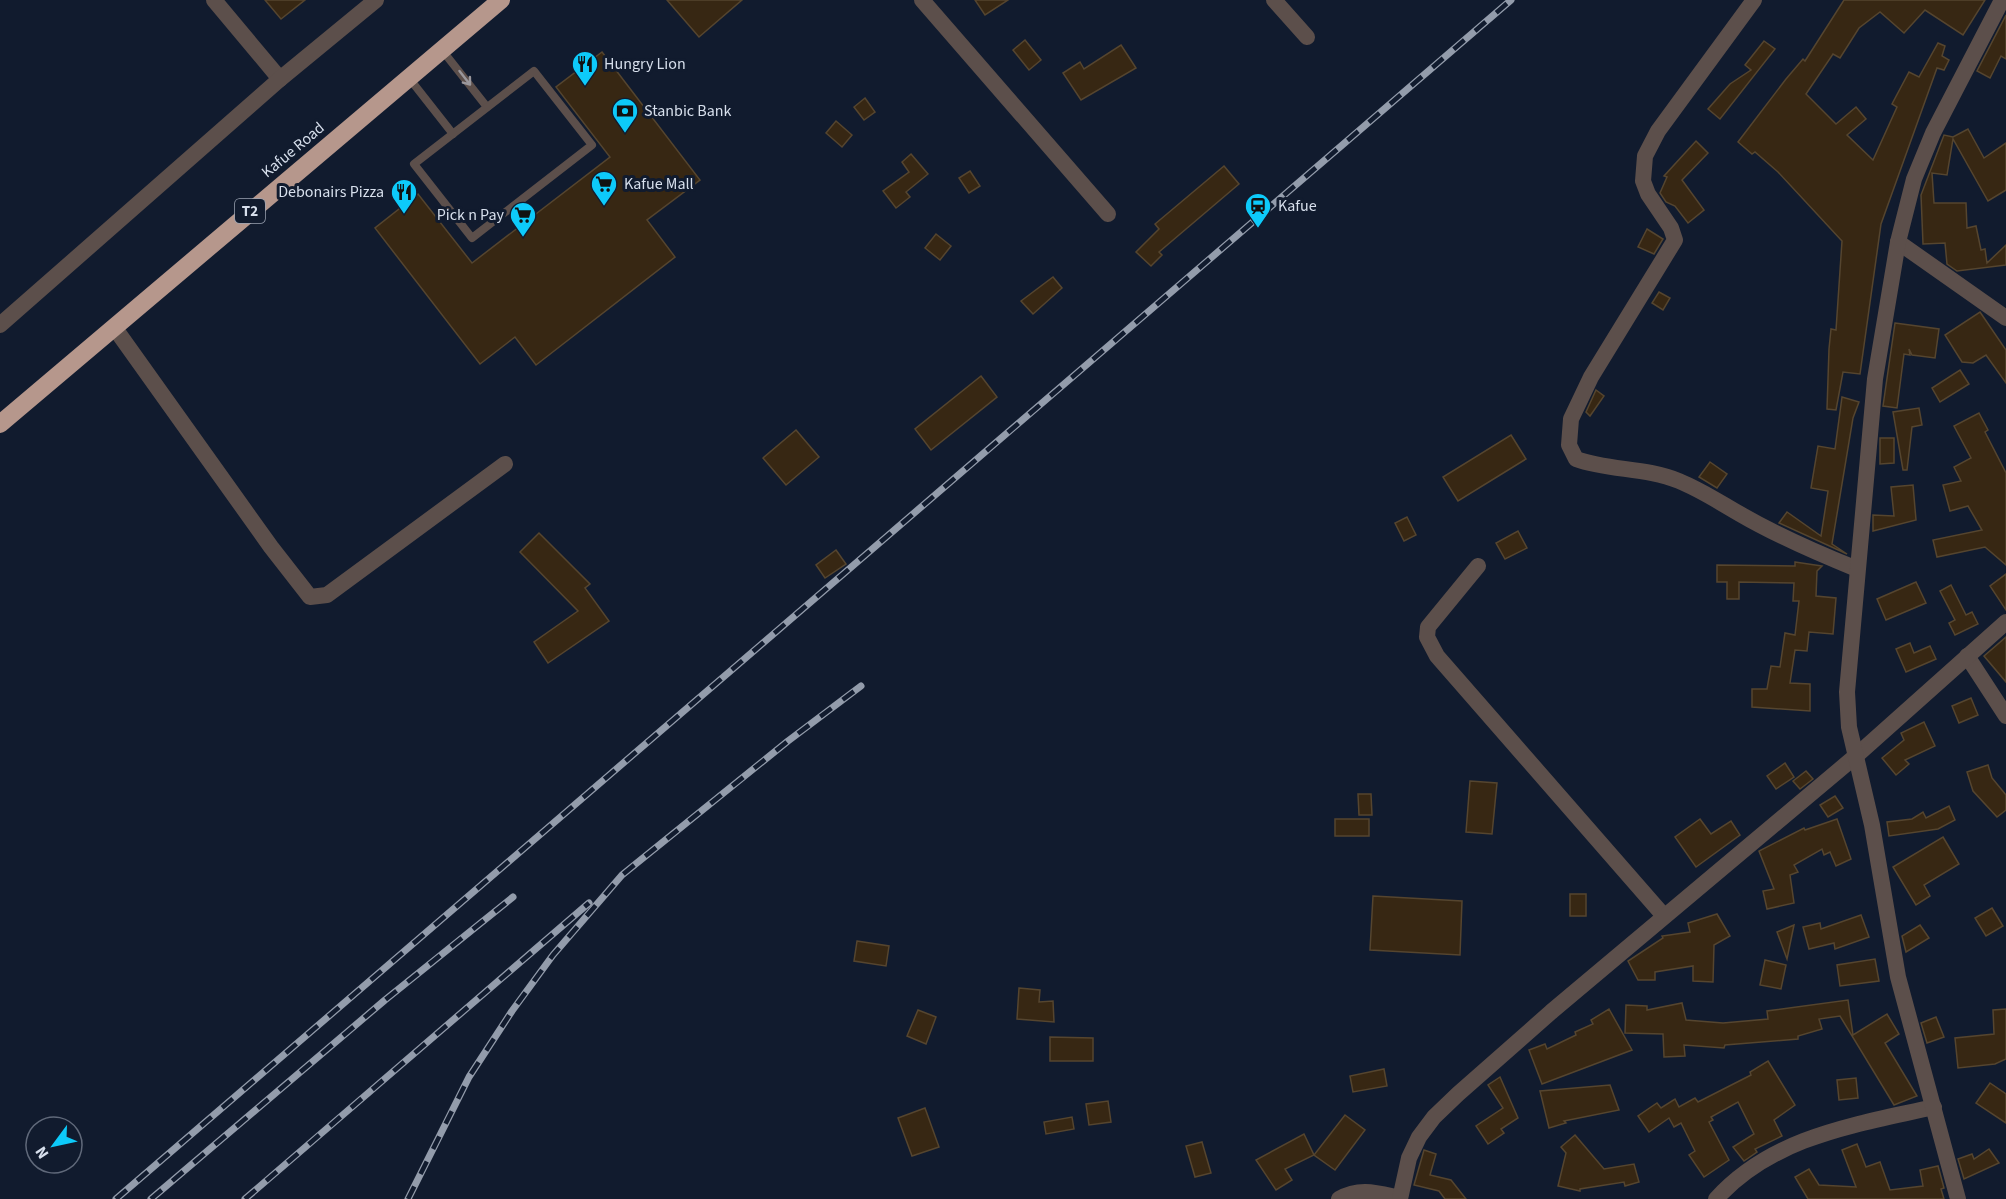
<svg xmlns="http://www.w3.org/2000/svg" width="2006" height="1199" font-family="'Source Sans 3',sans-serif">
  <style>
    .building { fill: #372713; stroke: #55452f; stroke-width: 1.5 }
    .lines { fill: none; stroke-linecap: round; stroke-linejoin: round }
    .lane { stroke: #5c4f4b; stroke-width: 8 }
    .street { stroke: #5c4f4b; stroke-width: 16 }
    .highway { stroke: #b6978c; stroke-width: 18 }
    .rail-casing { stroke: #939cab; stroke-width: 7 }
    .rail { stroke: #111b2e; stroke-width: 4.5; stroke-dasharray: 14; stroke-linecap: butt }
    .oneway { stroke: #9a979c }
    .labels { text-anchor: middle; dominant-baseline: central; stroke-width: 6; stroke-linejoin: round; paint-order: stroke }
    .shield { fill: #111b2e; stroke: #9ca4b3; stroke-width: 1.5 }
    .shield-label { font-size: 15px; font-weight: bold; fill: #d7dfec }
    .poi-label { font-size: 16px; fill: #d7dfec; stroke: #111b2e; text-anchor: start }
    .street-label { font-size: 16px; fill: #d7dfec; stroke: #111b2e }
  </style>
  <rect width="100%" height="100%" fill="#111b2e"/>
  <g class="building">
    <path d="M265,0H305L281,19Z"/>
    <path d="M667,0H742L699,37Z"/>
    <path d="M975,0H1008L985,15Z"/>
    <path d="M1844,0H1985L1963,35L1925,10L1904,33L1880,12L1859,28L1840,58L1833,54L1806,94L1836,124L1856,107L1866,119L1847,135L1873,160L1897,107L1892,104L1909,72L1919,77L1938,43L1945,46L1942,56L1949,60L1944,70L1937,68L1881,224L1860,374L1843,372L1836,410L1827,409L1829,349L1831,329L1836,330L1842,241L1778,172L1755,152L1752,154L1738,142L1786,79L1803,59L1805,61Z"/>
    <path d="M2006,15V59L2001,56L1990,78L1977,71Z"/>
    <path d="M1025,40L1041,60L1029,70L1013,50Z"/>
    <path d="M1764,41L1775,49L1720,119L1708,109L1730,84L1751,70L1745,65Z"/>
    <path d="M1121,45L1136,68L1081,100L1063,73L1080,62L1084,69Z"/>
    <path d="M602,52L700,180L647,220L675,257L536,365L515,337L480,364L375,228L418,194L472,263L610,157L556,87Z"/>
    <path d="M865,98L875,112L864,120L854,107Z"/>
    <path d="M836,121L852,135L842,147L826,133Z"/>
    <path d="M1968,129L1984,158L2006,143V190L1988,201L1953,139L1947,175L1932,173L1934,203H1966L1967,228L1976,226L1981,250L1985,249L1987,263L2006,245V265L1957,271L1947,264L1945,243L1923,244L1921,195L1944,135L1953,137Z"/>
    <path d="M1696,141L1708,153L1682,180L1704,210L1688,223L1675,206L1666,202L1660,193L1667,177L1664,176Z"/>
    <path d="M911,154L928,174L906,192L910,197L896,208L883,191L909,172L902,162Z"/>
    <path d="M1224,166L1239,184L1159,252L1162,255L1151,266L1136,252L1159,229L1155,224Z"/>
    <path d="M970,171L980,186L969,193L959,178Z"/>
    <path d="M1647,229L1663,239L1654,254L1638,247Z"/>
    <path d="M936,234L951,246L940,260L925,248Z"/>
    <path d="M1053,277L1062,288L1033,314L1021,301Z"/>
    <path d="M1659,292L1670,298L1663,310L1652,303Z"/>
    <path d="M1980,312L2006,350V383L1986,355L1973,363L1962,362L1945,335Z"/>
    <path d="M1895,323L1939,329L1935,358L1912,355L1909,349L1910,355L1904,354L1897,408L1883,406Z"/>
    <path d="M1960,370L1969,384L1940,402L1932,388Z"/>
    <path d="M981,376L997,397L931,450L915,429Z"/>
    <path d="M1596,390L1604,396L1590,416L1586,412Z"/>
    <path d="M1842,397L1859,402L1853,418L1832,544L1847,554L1779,523L1787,512L1821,536L1828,491L1811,488L1818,446L1835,449Z"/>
    <path d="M1919,408L1922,425L1912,427L1907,470H1903L1893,412Z"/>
    <path d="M1979,413L1988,430L1985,432L2006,473V565L1985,547L1937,557L1933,540L1982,530L1968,506L1950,511L1943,485L1961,481L1954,467L1971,458L1954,426Z"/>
    <path d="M796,430L819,457L786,485L763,458Z"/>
    <path d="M1511,435L1526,459L1458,501L1443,477Z"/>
    <path d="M1880,438H1894V463L1880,464Z"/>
    <path d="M1710,462L1727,474L1717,488L1699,477Z"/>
    <path d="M1913,485L1916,520L1873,531V515L1894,516L1891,487Z"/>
    <path d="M1407,517L1416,535L1404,541L1395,523Z"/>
    <path d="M1518,531L1527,548L1505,559L1496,543Z"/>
    <path d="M539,533L590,584L585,588L609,621L548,663L534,642L578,611L520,552Z"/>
    <path d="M836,550L846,564L825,578L816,565Z"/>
    <path d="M1795,562L1822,566L1817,571L1816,596L1836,598L1833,634L1809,632L1807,651L1795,650L1790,683L1810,684V711L1752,707V689H1767L1771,666L1780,667L1785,633L1795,635L1799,601H1793L1794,583L1739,582V599H1727V582H1717V565L1795,566Z"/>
    <path d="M2006,574V610L1990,586Z"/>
    <path d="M1916,582L1926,603L1886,620L1877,599Z"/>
    <path d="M1951,585L1966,615L1972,612L1978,624L1955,635L1949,623L1955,620L1940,591Z"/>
    <path d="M2006,637V682L1984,656Z"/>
    <path d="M1910,643L1914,653L1930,646L1936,659L1906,672L1896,649Z"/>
    <path d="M1971,698L1978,715L1959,723L1952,706Z"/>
    <path d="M1924,722L1935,746L1905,760L1909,764L1896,775L1882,758L1904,740L1901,733Z"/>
    <path d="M1785,763L1794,777L1776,789L1767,776Z"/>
    <path d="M1988,765L1992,778L2006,795V810L1997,817L1973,791L1967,772Z"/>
    <path d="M1806,771L1813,779L1800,789L1793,781Z"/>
    <path d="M1470,781L1497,783L1492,834L1466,832Z"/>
    <path d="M1358,794H1371L1372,815H1359Z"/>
    <path d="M1835,796L1843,808L1828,817L1820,805Z"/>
    <path d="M1949,806L1955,820L1938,829L1889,836L1887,822L1912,819L1923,812L1926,818Z"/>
    <rect x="1335" y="819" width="34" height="17"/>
    <path d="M1700,819L1711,834L1731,821L1740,835L1696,867L1675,837Z"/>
    <path d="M1837,819L1851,859L1836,866L1830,852L1824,855L1822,849L1794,865L1798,872L1790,875L1794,903L1767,909L1763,891L1774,889L1759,851L1804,828L1805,830Z"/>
    <path d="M1943,837L1959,864L1924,885L1930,896L1916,905L1893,867Z"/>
    <rect x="1570" y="894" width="16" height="22"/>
    <path d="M1373,896L1462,901L1460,955L1370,950Z"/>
    <path d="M1992,908L2003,926L1986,936L1975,918Z"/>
    <path d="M1717,914L1730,936L1714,945L1713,982L1693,981V966L1655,972V980H1638L1628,961L1663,938L1662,936L1690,932L1688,923Z"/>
    <path d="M1861,915L1869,937L1835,949L1834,943L1809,949L1803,927L1820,923L1821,929Z"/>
    <path d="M1794,925L1787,959L1777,932Z"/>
    <path d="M1920,925L1929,938L1906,952L1902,936Z"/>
    <path d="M857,941L889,946L886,966L854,961Z"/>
    <path d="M1875,959L1879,981L1840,986L1837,965Z"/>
    <path d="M1765,960L1786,965L1781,989L1760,985Z"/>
    <path d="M1019,988L1040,990L1039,1002L1053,1001L1054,1022L1017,1019Z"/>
    <path d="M1848,1000L1853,1035L1887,1014L1899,1034L1885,1043L1917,1096L1894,1105L1840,1016L1819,1019L1822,1029L1798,1036V1039L1725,1045L1724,1048L1684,1045L1685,1056L1664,1057L1663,1034L1625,1033L1626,1005L1647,1006V1010L1682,1003L1686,1020L1723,1023L1768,1019L1767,1011Z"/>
    <path d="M1609,1009L1632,1050L1542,1084L1529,1050L1545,1044L1547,1049L1576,1035L1575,1032L1593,1024L1591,1020Z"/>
    <path d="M2006,1009V1059L1995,1064L1958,1068L1955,1038L1994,1034L1993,1010Z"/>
    <path d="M918,1010L936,1017L926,1044L907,1036Z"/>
    <path d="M1936,1017L1944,1037L1927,1043L1921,1023Z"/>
    <path d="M1050,1037L1093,1038V1061H1050Z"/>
    <path d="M1768,1061L1795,1105L1774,1120L1782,1136L1755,1149L1757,1152L1744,1161L1733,1147L1754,1134L1738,1102L1711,1117L1713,1120L1709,1122L1729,1160L1704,1177L1689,1155L1695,1151L1681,1123L1674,1127L1669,1118L1649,1132L1638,1116L1657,1103L1661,1108L1675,1099L1679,1107L1695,1098L1698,1102L1751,1075L1750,1072Z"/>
    <path d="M1384,1069L1387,1086L1353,1092L1350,1076Z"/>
    <path d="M1500,1077L1518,1118L1501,1129L1504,1133L1488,1144L1476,1126L1503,1108L1488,1085Z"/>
    <path d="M1856,1078L1858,1098L1839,1100L1837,1080Z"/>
    <path d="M1990,1083L2006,1094V1123L1976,1103Z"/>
    <path d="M1610,1085L1619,1110L1564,1121L1566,1123L1549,1128L1540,1091Z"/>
    <path d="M1108,1101L1111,1122L1089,1125L1086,1104Z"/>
    <path d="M925,1108L939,1147L912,1156L898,1118Z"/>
    <path d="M1345,1115L1365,1130L1335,1170L1314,1155Z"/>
    <path d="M1072,1117L1074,1129L1046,1134L1044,1122Z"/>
    <path d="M1304,1134L1314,1155L1285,1169L1292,1180L1276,1190L1256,1160Z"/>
    <path d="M1575,1135L1604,1169L1634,1164L1639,1182L1625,1186L1624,1182L1580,1189V1191L1558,1186L1566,1153L1561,1147Z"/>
    <path d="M1202,1142L1211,1173L1195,1177L1186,1146Z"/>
    <path d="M1857,1144L1866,1167L1880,1162L1890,1190L1923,1186L1920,1170L1938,1166L1944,1188L1941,1189L1944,1199H1808L1795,1177L1809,1169L1819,1185L1856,1187L1842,1150Z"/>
    <path d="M1989,1149L1999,1163L1964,1179L1958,1159L1972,1154L1974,1159Z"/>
    <path d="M1424,1150L1436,1154L1430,1175L1451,1180L1466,1199H1445L1439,1191L1414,1185Z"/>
  </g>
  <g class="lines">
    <g class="lane">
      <path d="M442,50L487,107"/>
      <path d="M534,71L592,145L472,238L414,164Z"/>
      <path d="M409,78L453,134"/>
    </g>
    <g class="street">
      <path d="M214,0L280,79"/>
      <path d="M922,0L1108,214"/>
      <path d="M1274,0L1307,37"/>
      <path d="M1754,0L1658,131L1645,156L1643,181L1648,194L1671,228L1675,240L1591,377L1571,419L1569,445L1576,459C1609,471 1646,467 1679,481C1701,490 1719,502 1740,514C1778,536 1817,553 1857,569"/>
      <path d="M1898,242L2006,318"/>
      <path d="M0,325L280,79L376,0"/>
      <path d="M114,327L271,547L310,597L327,595L505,464"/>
      <path d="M1478,566L1428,627L1427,637L1437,656L1664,916"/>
      <path d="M1967,656L2006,716"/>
      <path d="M1339,1199C1360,1187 1377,1193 1400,1198"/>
      <path d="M1400,1199L1409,1158L1419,1137L1434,1117L1458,1094L1551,1012L1857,755L2006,622"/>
      <path d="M1716,1199C1773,1136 1855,1125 1934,1107"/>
      <path d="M1958,1199L1898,977L1872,825L1849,727L1847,692L1875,379L1898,242L1914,179L1933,133L2002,0"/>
    </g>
    <path class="highway" d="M0,424L501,0"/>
    <g class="rail-casing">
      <g id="rail">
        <path d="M116,1199L1511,0"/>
        <path d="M151,1199L385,1000L513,897"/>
        <path d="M245,1199L589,903"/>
        <path d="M408,1199L469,1077L512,1011L553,955L622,875L788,741L861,686"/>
      </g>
    </g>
    <use href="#rail" class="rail"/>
  </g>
  <defs><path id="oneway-shaft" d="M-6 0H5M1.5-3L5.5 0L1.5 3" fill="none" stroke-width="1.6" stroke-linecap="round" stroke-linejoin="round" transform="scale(1.5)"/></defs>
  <use class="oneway" href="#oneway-shaft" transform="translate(465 78) rotate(52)"/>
  <defs>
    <g id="restaurant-pin" transform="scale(1.35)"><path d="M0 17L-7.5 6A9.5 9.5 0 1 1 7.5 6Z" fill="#0dcafa" stroke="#111b2e"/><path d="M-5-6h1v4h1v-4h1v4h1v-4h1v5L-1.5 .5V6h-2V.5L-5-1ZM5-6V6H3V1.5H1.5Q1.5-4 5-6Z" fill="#111"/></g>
    <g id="bank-pin" transform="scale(1.35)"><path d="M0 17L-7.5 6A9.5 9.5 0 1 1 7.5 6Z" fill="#0dcafa" stroke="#111b2e"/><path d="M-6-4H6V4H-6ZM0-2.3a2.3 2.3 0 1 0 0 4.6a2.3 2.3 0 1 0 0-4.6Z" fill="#111"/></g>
    <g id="supermarket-pin" transform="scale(1.35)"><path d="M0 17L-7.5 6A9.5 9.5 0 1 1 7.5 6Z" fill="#0dcafa" stroke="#111b2e"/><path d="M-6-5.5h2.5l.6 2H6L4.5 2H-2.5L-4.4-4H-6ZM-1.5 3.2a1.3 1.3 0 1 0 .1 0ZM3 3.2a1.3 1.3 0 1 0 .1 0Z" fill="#111"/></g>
    <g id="station-pin" transform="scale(1.35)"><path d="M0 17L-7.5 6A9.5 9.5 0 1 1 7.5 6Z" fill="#0dcafa" stroke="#111b2e"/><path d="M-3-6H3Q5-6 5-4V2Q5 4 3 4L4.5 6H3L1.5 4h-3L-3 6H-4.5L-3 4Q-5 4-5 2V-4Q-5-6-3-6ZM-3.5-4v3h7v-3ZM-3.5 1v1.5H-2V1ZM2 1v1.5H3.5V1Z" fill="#111"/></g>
  </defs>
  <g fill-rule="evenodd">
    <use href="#restaurant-pin" x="585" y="64"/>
    <use href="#bank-pin" x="625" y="111"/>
    <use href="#supermarket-pin" x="604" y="184"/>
    <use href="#restaurant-pin" x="404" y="192"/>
    <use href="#station-pin" x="1258" y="206"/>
    <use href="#supermarket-pin" x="523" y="215"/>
  </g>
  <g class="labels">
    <rect class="shield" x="235" y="199" width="30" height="24" rx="4.5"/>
    <g class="shield-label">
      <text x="250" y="211">T2</text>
    </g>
    <g class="poi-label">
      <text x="604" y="64">Hungry Lion</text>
      <text x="644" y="111">Stanbic Bank</text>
      <text x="624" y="184">Kafue Mall</text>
      <text x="384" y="192" text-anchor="end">Debonairs Pizza</text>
      <text x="1278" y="206">Kafue</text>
      <text x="504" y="215" text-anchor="end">Pick n Pay</text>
    </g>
    <g class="street-label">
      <text transform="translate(293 150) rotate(-40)">Kafue Road</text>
    </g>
  </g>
  <g transform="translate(54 1145) rotate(237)"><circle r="28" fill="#111b2e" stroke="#60697a" stroke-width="1.5"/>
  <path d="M0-4.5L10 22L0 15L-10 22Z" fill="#0dcafa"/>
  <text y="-9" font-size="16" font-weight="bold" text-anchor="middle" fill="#d7dfec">N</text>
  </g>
</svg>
